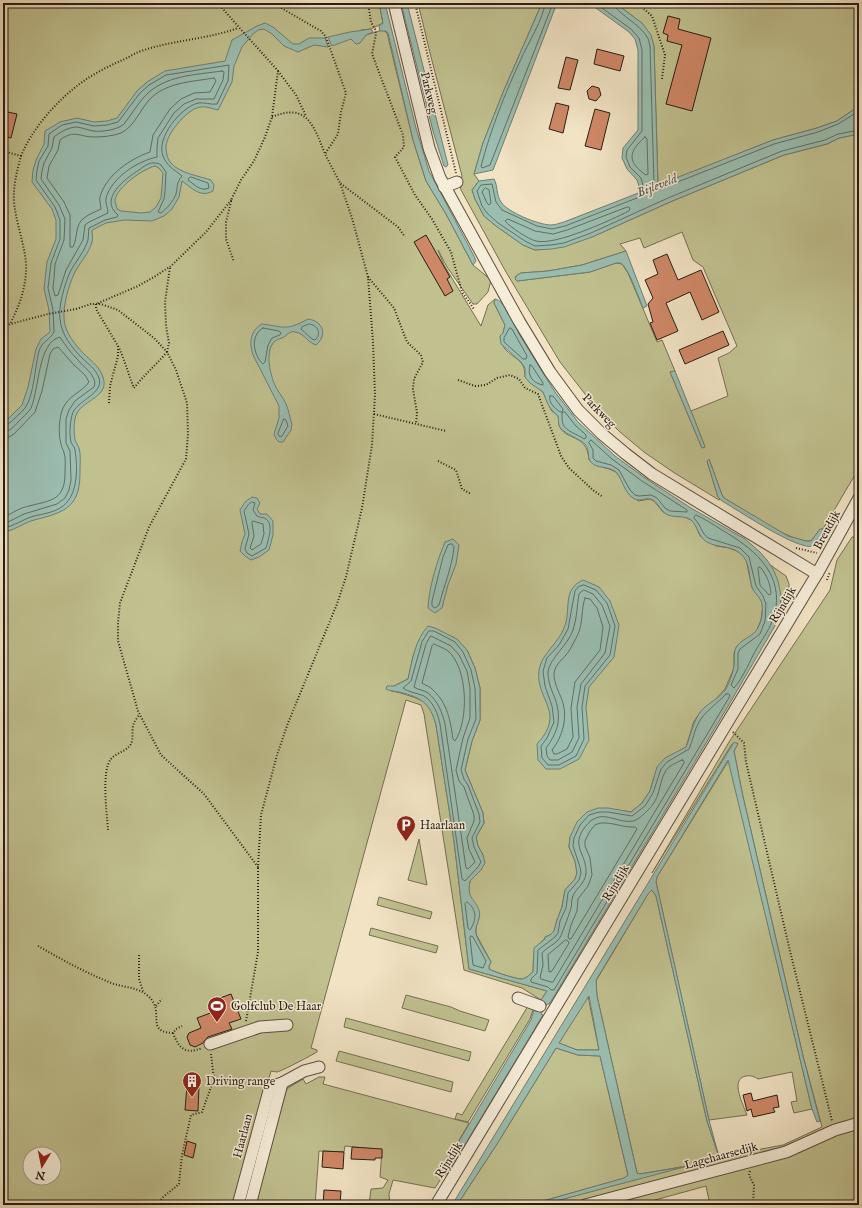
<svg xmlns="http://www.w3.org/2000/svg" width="862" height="1208" font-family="'IM FELL English',serif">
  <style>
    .green { fill: #c1c190; stroke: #746f52; fill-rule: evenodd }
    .water { fill: #9bbeb1; stroke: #6d7e72; fill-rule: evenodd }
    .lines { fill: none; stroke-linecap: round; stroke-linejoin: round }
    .shore { stroke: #626e62; stroke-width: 1 }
    .building { fill: #cf8867; stroke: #281d14 }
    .minor-casing { stroke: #5a4e40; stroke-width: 13 }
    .path { stroke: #281d14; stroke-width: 2; stroke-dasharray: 1 2; stroke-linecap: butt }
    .minor { stroke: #f6edd9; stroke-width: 11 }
    .labels { text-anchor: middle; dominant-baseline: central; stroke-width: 3; stroke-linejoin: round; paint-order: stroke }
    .street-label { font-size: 12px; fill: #281d14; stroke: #f6edd9 }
    .poi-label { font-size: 12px; fill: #281d14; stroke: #f6edd9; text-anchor: start }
    .water-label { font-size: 13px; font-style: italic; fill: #50554b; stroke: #f6edd9 }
  </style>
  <rect width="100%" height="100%" fill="#f1e3c4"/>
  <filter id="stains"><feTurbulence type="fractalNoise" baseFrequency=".005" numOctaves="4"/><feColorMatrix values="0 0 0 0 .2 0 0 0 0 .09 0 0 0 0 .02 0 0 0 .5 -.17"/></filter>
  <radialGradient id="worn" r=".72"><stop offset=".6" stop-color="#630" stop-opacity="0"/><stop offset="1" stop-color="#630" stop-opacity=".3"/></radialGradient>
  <g class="green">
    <path d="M3,3H379L383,23L371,29L361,30L363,39L366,35L383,30L387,33L413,140L426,181L446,214L473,265L491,280L488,292L477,304H473L447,267L438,250L444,265L481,326L488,305L495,299L494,303L505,325L503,333L500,336C501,340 502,345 505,349C515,360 525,359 525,377L543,392L551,410L558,416C559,419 558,423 559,425C565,442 587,432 589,460L602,467L609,469L616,472L638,501L650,499L654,501L663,512L669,515L682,516L691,520L695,524L700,536L716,546L729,548L739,552L746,559L752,588L760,598L763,605L761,620L756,632L737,646L734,653V668L725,689L715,700L702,710L694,721L686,747L678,752L654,777L650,791L642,803L631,812L625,811L570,837L569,847L575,861L577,873L575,879L565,890L562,907L557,920L554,931L550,935L545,937V939C531,948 534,959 533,972C529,975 526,979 521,979C516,979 494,972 489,969V966L491,962L476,934V925L479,918L469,895V888L470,881L475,876L483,855L478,846L476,837L484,823L483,813L465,770L472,741L480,720V688L475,668L467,650L414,653L408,679L394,686L391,691C398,692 404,694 410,696C428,702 431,706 436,725L454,841L469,969L547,991L541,1000L522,988L464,970L424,714L421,705L406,700L311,1048L317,1050V1052C312,1055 282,1071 277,1072C275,1072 273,1071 271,1071L233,1205H3ZM30,1154H54V1178H30Z"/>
    <path d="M418,3H542L504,90L483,143L474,174L479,181L472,190L475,199L484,216L496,226L523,245L535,250L592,237L670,202L784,155L827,144L839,138L859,134V468L823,529H821L811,541C788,542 745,510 724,498L722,495L709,459L707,461L718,497L720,499L719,500L673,472L644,452L620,432L596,408L560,362L506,272L461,190L460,185L462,176L430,53ZM682,232L693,260L703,267L737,346L729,353L718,358L728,396L691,411L705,447L702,448L670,372L675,371L662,340L657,342L628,273L622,264L616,263L590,272L517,281L515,277L521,273L548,271L582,265L626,251L620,244L640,238L644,248Z"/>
    <path d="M615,3H859V106L837,121L817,128L773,140L658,186L654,46C648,24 632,16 615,3Z"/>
    <path d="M859,534V1205H769L768,1201L761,1202V1205H710L706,1186L637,1205H541L681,1167L640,1174L637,1173L597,996L596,981L648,894L652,890L656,896L707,1121L719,1157L783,1145L822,1127L803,1056L742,792L734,751L738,743L732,744L652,873L729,742L830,590L837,560L852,537H857Z"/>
    <path d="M769,564L786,576L789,584V593L787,600L780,608L781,596Z"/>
    <path d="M729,760L812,1109L794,1113L791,1102L797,1101L792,1072L758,1079C755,1077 751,1075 746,1076C729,1079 744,1106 747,1115L709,1120L656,882L657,877Z"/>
    <path d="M419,839L427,885L408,880Z"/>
    <path d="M379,897L432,912L430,919L377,905Z"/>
    <path d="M371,928L438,946L436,953L369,935Z"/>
    <path d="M406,995L451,1007L460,1011L489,1020L485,1031L402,1008Z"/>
    <path d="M588,996L599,1050H577L559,1043Z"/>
    <path d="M528,1006L533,1010L530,1019L468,1122L455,1119L457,1113L462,1115Z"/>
    <path d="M346,1018L471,1052L469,1061L344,1027Z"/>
    <path d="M556,1048L578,1055L600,1056L628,1175L625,1178L529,1205H457L497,1144Z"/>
    <path d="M339,1051L453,1082L451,1092L336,1061Z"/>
    <path d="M319,1077H325L323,1084L469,1123L439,1175L442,1177L435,1188L393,1180L389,1194L390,1205H369L371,1189L383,1188L388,1180L380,1177L382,1150L345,1146L344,1152L319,1151L315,1205H255L286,1091L288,1088L303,1079L306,1084Z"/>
  </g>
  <g class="water">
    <path d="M379,3H385L416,128L429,171L474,256L476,261L473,265L446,214L426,181L413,140L388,33L386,31H380L379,26L383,23Z"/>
    <path d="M401,3H407L448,165L446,167L444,166L433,131Z"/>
    <path d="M542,3H557L493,170L474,174L483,143L504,90Z"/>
    <path d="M589,3H615L642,23L651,35L654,46L658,185L773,140L817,128L837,121L859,106V134L839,138L827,144L784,155L670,202L592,237L564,247L551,249L535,250L523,245L496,226L484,216L475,199L472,190L479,181L494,179C498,186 496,195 501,202C507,212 539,225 551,225C555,225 560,223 564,222L641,192L637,180L627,169L622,158L623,148L638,130V50L635,39L629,32Z"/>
    <path d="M265,23L273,27L293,44H299L309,38H325L328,47L314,45L298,52L284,46L272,34L264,29L258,30L253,34L242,47L234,66L232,82L218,110C213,109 206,106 200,107C187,109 165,135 166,148C166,153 168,160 171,163C179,173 199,176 211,180L214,185L213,191C200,198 192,188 182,181L179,197L172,209L164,216L152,221L124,220L106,223L92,230C92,234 93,238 92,242C89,254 79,263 74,274C69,285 63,305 64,318C64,332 76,346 86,356C93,362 100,368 103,377C110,396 84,400 77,413C73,420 74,433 75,440C76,443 78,445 79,448C81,454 80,463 80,469C81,507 66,512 34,520C23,523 14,531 3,532V424L22,405L28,387L36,349L41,339L50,332L49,310L44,289L47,262L56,239V220L52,209L32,182L33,170L36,160L44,144L45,131L60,122L77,118L94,122L107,121L117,118L137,91L147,82L165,71L225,61L232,40L257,26ZM155,166L159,168L163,173L161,198L156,207L150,212L141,213L121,211L117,209C117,207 115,203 115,200C117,187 143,169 155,166Z"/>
    <path d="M371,29L373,32L366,35L360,43L356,44L351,39L332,46L328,37L350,32Z"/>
    <path d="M626,251L647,306L643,308C639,298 629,270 622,264C619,262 618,263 616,263L590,272L517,281L515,279L517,275L521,273L548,271L582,265Z"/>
    <path d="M495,299C505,301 513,322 518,331L519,334L555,392L578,422L615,456L645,478L691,508L745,539L759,551L767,560L773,569L778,581L781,596L780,608L776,624L727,708L553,998L549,1004H547L541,1014L543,1015L448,1173L442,1177L439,1175L531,1020L534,1010L537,1012L543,1002L541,1000L547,991L469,969L454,841L436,725C430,703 421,697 399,692C394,691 390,691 386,689L387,686H394L408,679C412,661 415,640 428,626L435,628L457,639L467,650L475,668L480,688V720L472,741L465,770L483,813L484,823L476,837L478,846L483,855L485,863L481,870L470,881C467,899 473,896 479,910C482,918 474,926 476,934C478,941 487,955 491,962L489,966V969C494,972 516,979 521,979C526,979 529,975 533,972L534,948L545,939V937L550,935L554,931L557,920L562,907L565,890L575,879L577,873L575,861L569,847L570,837L577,822L587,812L598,808H608L631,812L642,803L650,791L657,767L665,758L686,747C691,735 693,721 701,711C708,703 720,698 726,689C729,683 733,673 734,666C735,660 733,651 737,646C746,635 756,638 761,620C762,616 763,609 762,605C762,598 754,594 752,587C748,575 751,560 738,552C729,545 717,548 707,542C698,537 698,526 691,520C684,515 676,518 668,515C661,512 659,504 653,500C646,496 640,503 633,498C624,492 623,481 617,473C610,465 596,470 590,461C587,456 590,450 585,444C579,438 561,433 559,425C558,422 559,419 558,416C548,407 548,404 543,392L530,383L525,377V368L521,362L501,344L500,336L503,333L505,325L494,303Z"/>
    <path d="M308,319C323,321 328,335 316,345C307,342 304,333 295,332C290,330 287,336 282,338C279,339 276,340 274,342C265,352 270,372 274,383C277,391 283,397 286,404C289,411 290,418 292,425L291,430L283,442H279L276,439L274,434L279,418V406L253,355C249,342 250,331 262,324C285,327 286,331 308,319Z"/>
    <path d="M675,371L691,411L705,447L702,448L670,372Z"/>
    <path d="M709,459L722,495L724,498L788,536L806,541H811L820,529H823L824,531C821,535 818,544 813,546C798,551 738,510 722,501L718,497L707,461Z"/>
    <path d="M252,497L257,498L260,503L257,509L260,514H267L273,521V535L269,550L259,557L251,560L245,556L240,551L242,542L245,534L240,510L245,502Z"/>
    <path d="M453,539L459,545L456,564L448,585L442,608L435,613L428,608C429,587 437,561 445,542Z"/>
    <path d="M583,580L599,587L610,601L619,625L614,657L589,687L586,707L589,740L579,759L560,769H546L538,760L537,744C567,712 535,700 539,670C542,653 558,644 564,628C572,610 561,590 583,580Z"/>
    <path d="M734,742L738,744L734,751L742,792L803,1056L820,1121L817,1122L812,1109L728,760L657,877L656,882L709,1120L719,1157L707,1121L656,896L652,890L648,894L596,980L597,996L637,1173L640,1174L688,1166L541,1205H529L624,1178L628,1175L600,1056L578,1055L556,1048L497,1144L457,1205H452ZM589,996L599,1050H577L559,1043Z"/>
  </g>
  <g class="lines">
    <g class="shore">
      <path d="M545,3C544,18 527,45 521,59C505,93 491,129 481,166L482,168L490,165L553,3"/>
      <path d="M595,3L631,29L639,38L642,50V131L627,150L626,157L630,167L641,178L645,193L642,196L565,226L552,229L537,226L502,210L496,202L492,184L481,185L477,191L482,206L487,213L498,223L525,241L535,246L551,245L564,243L591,233L668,198L782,151L825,140L838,134L859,130"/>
      <path d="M613,3C615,12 641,25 647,37C649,39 649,43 650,46L654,184L656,189H660L774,144L818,132L838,124L859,111"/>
      <path d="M222,71L224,72L223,80L214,99H196L184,104L174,113L158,138L157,148V157C138,161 112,177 106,198C105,203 108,208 108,213L89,222L85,225L83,240L66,270L58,295L55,296L53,288L54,278L55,264L64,240L65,219L59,205L41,179L42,171L44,163L52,148L54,137C60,132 69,127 77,127C83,128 88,130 93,131C102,132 117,130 124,124C131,115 137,105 144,97C164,75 195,75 222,71Z"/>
      <path d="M214,78L216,81L210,92L194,93L181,99L170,109L153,135L150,152C130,159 106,175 100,197C99,201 101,205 101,209C95,212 89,214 84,218C75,224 78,237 73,247H70V215L64,202L47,178L49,166L58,150L60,140C75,129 79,137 94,137C103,137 113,136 121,133C133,128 141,109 149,100C166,82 191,82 214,78Z"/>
      <path d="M645,137L647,139L648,174L646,175C627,162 628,152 645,137Z"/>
      <path d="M191,177L208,183L209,188C201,192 195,185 188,180L189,178Z"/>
      <path d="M486,188L489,190L491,203L489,205L487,203L482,192L484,189Z"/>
      <path d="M628,207L630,208L629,211C611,220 555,246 536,241C528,239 510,227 505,221L508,219L535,231L553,234L567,230Z"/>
      <path d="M309,324C318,325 322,334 315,340L312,339L301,329L302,327Z"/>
      <path d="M263,328L279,331L281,333L280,335L272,338L268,345L265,362L263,364C253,355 250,335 263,328Z"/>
      <path d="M510,328L512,329L527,356L526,359H523L504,342V338Z"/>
      <path d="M530,365L532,366L543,383V385C532,383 527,375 530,365Z"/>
      <path d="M550,396H553L563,409L562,412H560C555,408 548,403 550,396Z"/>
      <path d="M563,412H565L575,425L586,435V438L584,439C578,434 566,432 563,424C562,421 562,417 562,414Z"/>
      <path d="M284,419L286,420L288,426L282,436L280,437L278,434Z"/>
      <path d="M3,427L7,425C13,420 20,414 25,408C34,396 35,366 39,351C42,341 50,340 54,332L53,310L48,288L51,263L60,239V220L55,207L36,180L37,170L39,161L48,146L49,134L62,125L76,122L94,126L107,125L118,122L140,93L149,85L166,75L229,65L228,81L217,104C211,105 204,102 198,103C180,108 156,138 163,156C168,168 174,169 182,176C176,183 178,186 176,194C173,202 167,208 161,213L158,212L164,199L165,191L166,172L161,165C160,164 157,163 155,163C149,162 143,167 139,170C126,178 98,199 118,215L117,217L105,220L89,228C88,233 89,239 87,243C83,254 75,262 70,272C65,284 58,306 60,319C61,334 72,348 82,358C88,364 96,369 99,378C104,393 79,400 73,412C70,420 69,434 71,442C72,445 75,447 75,450C78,469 78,498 60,508C52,513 42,514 34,516C23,519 13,527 3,528"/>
      <path d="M3,432C10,431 14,427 18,422C22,418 28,413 31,408C39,390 38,342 60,337C65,345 71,353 78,360C84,368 93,372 95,383L94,387L87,392L75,401L69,410L66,419V443L70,451L71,480L69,490L65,498L57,504L24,514L6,523H3"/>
      <path d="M3,438L9,437L14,434L35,412L42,391L50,354L53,349L58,347L74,365L85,375L89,382C82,392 68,396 63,408C59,418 58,433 61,444C61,447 64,450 64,453C66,458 65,465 65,471C66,504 47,500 22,508C16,510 10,515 3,517"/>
      <path d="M591,440L612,459L642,481L687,510V512L670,511L665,508L657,498L651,495L639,496L635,495L630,490L619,470L611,465L596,461L593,458V450L589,443Z"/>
      <path d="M252,502L255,503L253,510L257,516C260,518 264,517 266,519C274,525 268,540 266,548L252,556L247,553L245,549L249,534L244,511L248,505Z"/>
      <path d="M696,515C705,519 714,525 722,530C751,547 781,570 776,607C774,623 765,635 757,648C750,660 743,678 734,688L731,685L738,669V653L740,649L760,634L765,621L766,604L763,596L756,586L749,557L740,548L708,538L704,534L698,523L694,518Z"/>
      <path d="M253,521L263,524L264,534L261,544L252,550L250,548L254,536L252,523Z"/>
      <path d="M452,544L454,547C452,567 444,586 439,605L435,608L432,606V601L443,557L448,545Z"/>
      <path d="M759,567L761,568C767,576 770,583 771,593L770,595L768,594L760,585L758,569Z"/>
      <path d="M584,585L596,590L607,603L615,626L610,655L585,686L582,707L584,739L576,756L559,765H548L542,758L541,746L547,738L554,722L552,706L545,686L543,671L547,658L559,645L568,629L575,591L578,587Z"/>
      <path d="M584,590L593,594L602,605L610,626L605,653L581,684L577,707L579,738L572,752L558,760H550L547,756L546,748C559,731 562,716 554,696C551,689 548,681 548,672C549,659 568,645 573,630C577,619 577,605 579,594Z"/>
      <path d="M585,598L590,599L597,608L603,627L600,650L575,682L571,708L573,737L567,749L557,754H554L552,750C563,736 568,717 562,700C559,692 554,683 554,674C555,663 564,659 569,651C572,646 575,640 578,634C583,624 581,609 585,598Z"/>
      <path d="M429,631H434L455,642L463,652L471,670L475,688L476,719L468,739L461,770L464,779L468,785L479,814L480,822L472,838L474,847L481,862L478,867L465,881L462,879L440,724C438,715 434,702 424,696C417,693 408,692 403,688L411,681L422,642Z"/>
      <path d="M431,636L451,646L459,655L467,671L470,688V718L463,738L456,770L459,781L464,787L474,815V821L467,838L469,849L475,862L468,869L466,868L445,724C442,712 438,701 428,693C424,690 418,690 414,687L426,644Z"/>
      <path d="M434,644C438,646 444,648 448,651C468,668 469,720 455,741L453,739C450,720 448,704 433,690C430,686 426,686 422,683L432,646Z"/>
      <path d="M726,694H729L730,696L724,706L554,990H551L548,987L531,982V979L537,973L538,950L555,937L558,933L560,921L566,908L568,893L579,880L581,873L580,867L573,846L574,838L580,825L589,815L599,812H608L632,816L645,806L653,793L661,769L667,762L689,749C693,741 694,730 699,722C705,711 718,703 726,694Z"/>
      <path d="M682,760L684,761V763L553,982H551L541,979L540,978L543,965L542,953C547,947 554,945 559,939C561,937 570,912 571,908C572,905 571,900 573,896C576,888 585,884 586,873C587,854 570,846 585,827C601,806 615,824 633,821C638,820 644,814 648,810C661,798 658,785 665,772C668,766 676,763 682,760Z"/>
      <path d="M601,823C613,822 624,828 635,827L637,829L571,939H569L568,937L571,925L577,911L578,899L588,886L592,875L590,858L585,846V841L590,831L595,825Z"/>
      <path d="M467,902C477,909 477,920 470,930L468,928L465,904Z"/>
      <path d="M471,936L473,937L486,961L483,968L473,965L470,938Z"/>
      <path d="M566,940L568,941L569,943L552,971L549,972L548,955Z"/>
    </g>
  </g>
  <g class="building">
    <path d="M668,16L680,19L678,29L711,38L692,111L666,104L682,45L667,41L668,35L663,33Z"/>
    <path d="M597,49L624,56L620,71L594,64Z"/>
    <path d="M566,57L578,60L570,90L558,88Z"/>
    <path d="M592,86L599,88L601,95L596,101L589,99L587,91Z"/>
    <path d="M556,103L569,106L563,133L549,129Z"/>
    <path d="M595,109L610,113L601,150L585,146Z"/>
    <path d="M3,111L17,114L11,138L3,136Z"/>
    <path d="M426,235L450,277L447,279L453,291L445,296L414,242Z"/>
    <path d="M667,254L678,280L701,270L719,312L702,320L690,292L666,303L678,331L657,340L650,323L653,322L648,304L653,298L645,280L658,274L653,260Z"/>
    <path d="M723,331L729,345L685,364L679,350Z"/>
    <path d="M231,994L241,1019L229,1023L232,1029L208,1037L205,1040L203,1043L195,1047L190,1045L187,1037L189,1033L201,1028L197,1018L224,1008L220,998Z"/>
    <path d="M187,1086H199L198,1111L185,1110Z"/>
    <path d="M751,1093L753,1101L777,1095L779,1107L773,1108L775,1112L753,1117L751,1109L747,1111L743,1095Z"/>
    <path d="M187,1141L196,1144L193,1158L184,1155Z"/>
    <path d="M352,1147L382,1149V1158H375V1160L351,1159Z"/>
    <path d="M323,1151L344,1152L343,1169L322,1167Z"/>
    <path d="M324,1190L341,1191L340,1205H323Z"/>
  </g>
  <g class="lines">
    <g class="minor-casing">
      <g id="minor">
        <path d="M394,3L429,148L440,178L519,321L550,372L578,410L602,434L626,454L652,474L817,574"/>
        <path d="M444,187L457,182"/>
        <path d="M518,998L540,1006"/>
        <path d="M210,1044L260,1027L287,1025"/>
        <path d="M238,1205L270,1087L282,1083L304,1071L319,1067"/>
        <path d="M250,1205L282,1083"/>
        <path d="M436,1205L817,574L859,498"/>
        <path d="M585,1205L786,1152L835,1130L859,1123"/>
      </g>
    </g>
    <g class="path">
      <path d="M218,3C237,26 258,48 278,71L272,117L265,137L254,161L241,180L232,198L226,222V239L234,262"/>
      <path d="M368,3L371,22L375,29L376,34L372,54L403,135L404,147L395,157L415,195L432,219L451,252L462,292L474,309"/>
      <path d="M415,3L456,173"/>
      <path d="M637,3L652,16L665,55L662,79"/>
      <path d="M276,5L321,31L326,37L346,93L341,112L338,134L325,154L340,183"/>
      <path d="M278,71L296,95L306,116"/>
      <path d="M272,117C307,102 314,126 325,154"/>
      <path d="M3,151L21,156C17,171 13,186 14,202C16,223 24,242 26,263C27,285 20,305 10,324"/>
      <path d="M21,156C33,127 58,99 85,80C97,72 111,65 125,59C131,56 137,52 144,50C175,40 208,39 238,28"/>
      <path d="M368,277L394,308L407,342L421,355L423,362L414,379L413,389L417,413L416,424"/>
      <path d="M3,326L48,314L76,309L91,304H101L118,310L154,338L167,352"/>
      <path d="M118,346C125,360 128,374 134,388C144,375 156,365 167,352L176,370L187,403L188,434L186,459L149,527L120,603L118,623V641L138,711L161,755L204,794L258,867L261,815L277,755L288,723L337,604L346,577L362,508L372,445L375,395L373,342L368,277L352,218L340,183L398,227L405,237"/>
      <path d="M167,352L169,343L166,326L165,302L170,267"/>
      <path d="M458,380L475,386L486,385L497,378L510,375L519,379L525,388L538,394L561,456L569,468L594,491L603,497"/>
      <path d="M109,403L110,386L118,356V346L96,309V304L138,286L154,277L171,266L206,232L232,199"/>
      <path d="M374,414L446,431"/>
      <path d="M438,461L456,470L462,489L471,494"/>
      <path d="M855,489L859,482"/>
      <path d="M796,548L817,553"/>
      <path d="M827,580L830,572"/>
      <path d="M733,732L744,743L746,762L790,951L832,1121"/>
      <path d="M108,830C107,814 101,771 111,759C117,752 126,752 131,744C134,738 131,729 134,723C135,720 138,717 139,715"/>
      <path d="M38,946C61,959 84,972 109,982C122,988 137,986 148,996C166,1011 144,1032 173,1033L176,1029L182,1026"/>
      <path d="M139,955V979L143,991"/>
      <path d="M156,1006L162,999"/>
      <path d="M246,1021L258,952V867"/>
      <path d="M173,1033C179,1048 185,1055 202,1048"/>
      <path d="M750,1171L749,1175L754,1185L753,1205"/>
      <path d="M158,1205L162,1198L179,1184L182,1155L191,1115L202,1112L214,1079L211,1054"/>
    </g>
    <use href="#minor" class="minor"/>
  </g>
  <defs>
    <g id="parking-pin" transform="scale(1)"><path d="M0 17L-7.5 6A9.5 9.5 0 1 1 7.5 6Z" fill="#8f2418" stroke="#f6edd9"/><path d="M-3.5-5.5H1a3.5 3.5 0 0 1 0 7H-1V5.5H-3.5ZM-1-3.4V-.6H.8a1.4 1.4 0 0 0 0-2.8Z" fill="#fff"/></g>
    <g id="stadium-pin" transform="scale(1)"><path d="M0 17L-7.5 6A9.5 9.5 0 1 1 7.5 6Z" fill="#8f2418" stroke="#f6edd9"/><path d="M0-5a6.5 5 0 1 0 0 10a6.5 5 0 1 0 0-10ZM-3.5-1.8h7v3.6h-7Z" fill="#fff"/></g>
    <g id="building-pin" transform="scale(1)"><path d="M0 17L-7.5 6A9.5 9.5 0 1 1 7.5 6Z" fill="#8f2418" stroke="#f6edd9"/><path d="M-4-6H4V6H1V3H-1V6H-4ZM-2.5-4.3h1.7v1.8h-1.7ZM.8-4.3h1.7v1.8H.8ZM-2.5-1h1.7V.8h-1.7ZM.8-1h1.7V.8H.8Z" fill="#fff"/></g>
  </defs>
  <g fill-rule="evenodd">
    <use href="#parking-pin" x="406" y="825"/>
    <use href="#stadium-pin" x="217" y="1006"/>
    <use href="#building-pin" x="192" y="1081"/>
  </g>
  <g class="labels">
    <g class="street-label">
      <text transform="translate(429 93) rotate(77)">Parkweg</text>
      <text transform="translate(599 411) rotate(46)">Parkweg</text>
      <text transform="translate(827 530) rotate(-61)">Breudijk</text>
      <text transform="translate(783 605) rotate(-59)">Rijndijk</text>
      <text transform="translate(616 883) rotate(-59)">Rijndijk</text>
      <text transform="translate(243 1136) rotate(-75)">Haarlaan</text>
      <text transform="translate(721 1156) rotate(-15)">Lagehaarsedijk</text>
      <text transform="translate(449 1160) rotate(-58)">Rijndijk</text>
    </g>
    <g class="poi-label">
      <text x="420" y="825">Haarlaan</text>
      <text x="231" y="1006">Golfclub De Haar</text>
      <text x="206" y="1081">Driving range</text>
    </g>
    <g class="water-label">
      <text transform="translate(657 186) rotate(-22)">Bijleveld</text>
    </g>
  </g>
  <rect width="862" height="1208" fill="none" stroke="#f1e3c4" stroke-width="16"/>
  <rect x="4" y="4" width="854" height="1200" fill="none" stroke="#281d14" stroke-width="2"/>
  <rect x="8" y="8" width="846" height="1192" fill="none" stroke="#281d14"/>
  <g transform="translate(42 1166) rotate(190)"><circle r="19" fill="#f6edd9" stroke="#a49a8a"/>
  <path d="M0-3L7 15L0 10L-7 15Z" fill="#8f2418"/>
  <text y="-6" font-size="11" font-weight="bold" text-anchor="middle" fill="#281d14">N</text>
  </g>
  <rect width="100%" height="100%" filter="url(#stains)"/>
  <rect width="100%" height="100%" fill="url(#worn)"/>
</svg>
